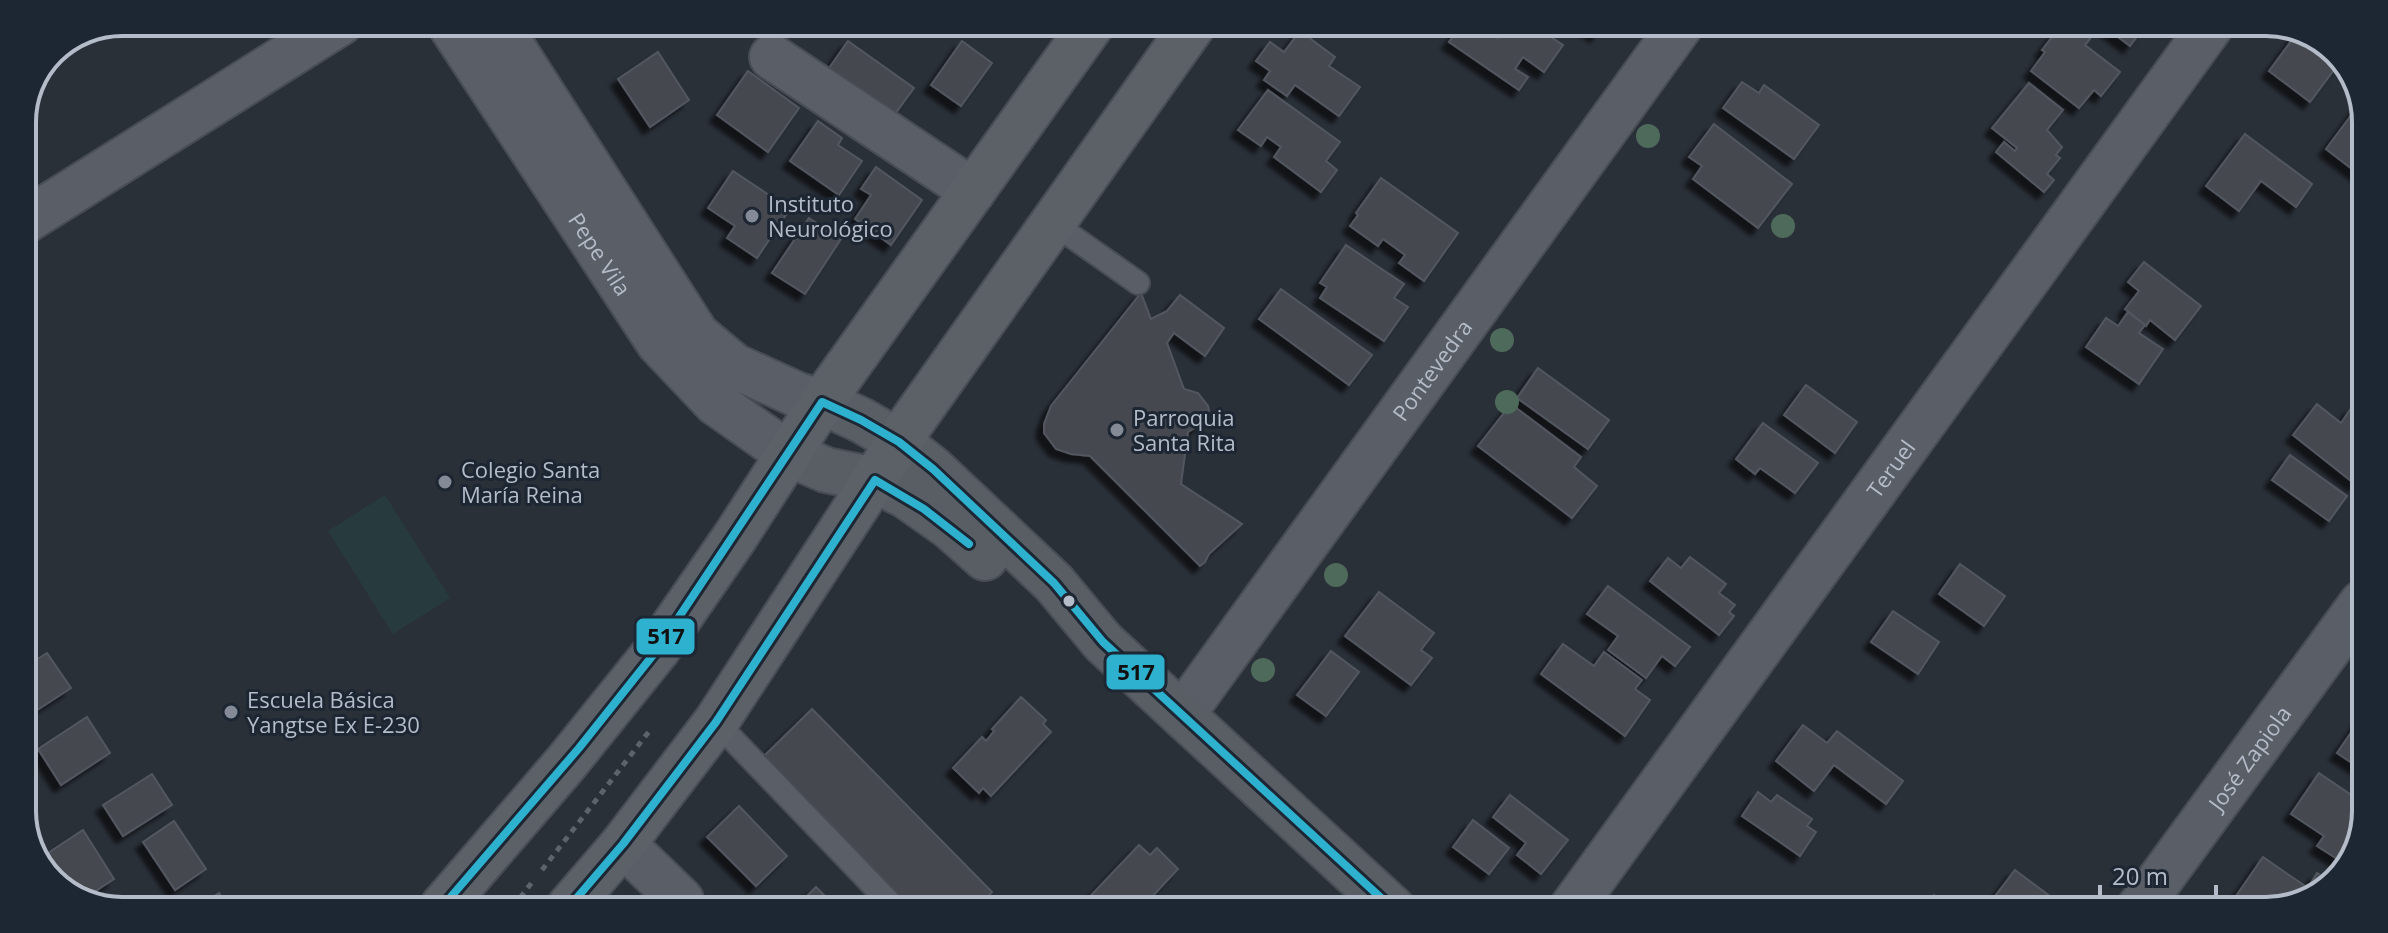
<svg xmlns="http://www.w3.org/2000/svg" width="2388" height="933" font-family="'Open Sans',sans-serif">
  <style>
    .green { fill: #273a3e }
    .building { fill: #444950; stroke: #52575f; stroke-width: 2; filter: url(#shadow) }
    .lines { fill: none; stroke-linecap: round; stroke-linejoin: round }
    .lane-casing { stroke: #484c53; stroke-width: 26 }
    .street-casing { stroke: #484c53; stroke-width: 48 }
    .secondary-casing { stroke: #484c53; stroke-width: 48 }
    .primary-casing { stroke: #484c55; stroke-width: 48 }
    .path { stroke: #5d636a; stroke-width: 5; stroke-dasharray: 6 6; stroke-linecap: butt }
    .lane { stroke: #5a5e66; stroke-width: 22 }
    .street { stroke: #5a5e66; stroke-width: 44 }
    .secondary { stroke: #595d64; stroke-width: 44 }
    .primary { stroke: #5c6168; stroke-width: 44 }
    .bus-1-casing { stroke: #1d2633; stroke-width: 14 }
    .bus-1 { stroke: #2db1ce; stroke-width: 8 }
    .tree { fill: #4e6a5a }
    .poi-dot { fill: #848b96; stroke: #1d2633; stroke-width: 3 }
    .bus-dot { fill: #b4bcc9; stroke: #1d2633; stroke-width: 3 }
    .labels { text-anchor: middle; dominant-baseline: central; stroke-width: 6; stroke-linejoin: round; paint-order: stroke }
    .poi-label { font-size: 22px; fill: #b4bcc9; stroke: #1d2633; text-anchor: start }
    .street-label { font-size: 22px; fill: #b4bcc9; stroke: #1d2633 }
    .rim { fill: none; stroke: #b4bcc9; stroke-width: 4 }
    .line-badge { stroke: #1d2633; stroke-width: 3 }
    .pale-badge-label { font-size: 22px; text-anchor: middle; font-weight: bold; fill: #111 }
  </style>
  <defs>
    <filter id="shadow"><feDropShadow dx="-7" dy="7" stdDeviation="2" flood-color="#0009"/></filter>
  </defs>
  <rect width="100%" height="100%" fill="#2a3038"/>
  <path class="green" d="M385,495L450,598L393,634L328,531Z"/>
  <g class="building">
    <path d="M1461,25H1479L1498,38L1507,25L1534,26L1563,45L1544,72L1523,57L1515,69L1528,77L1519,90L1449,42Z"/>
    <path d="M1584,26H1603L1597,35Z"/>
    <path d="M2066,27H2074L2090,39L2085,45L2120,72L2101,96L2094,90L2079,108L2031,71L2045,52L2042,50L2059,28L2063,31Z"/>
    <path d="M2105,27H2144L2130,46Z"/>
    <path d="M2300,29L2342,59L2310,102L2269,71Z"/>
    <path d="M1300,31L1335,57L1329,66L1360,87L1339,116L1295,85L1287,96L1264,80L1270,71L1256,61L1270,42L1284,52Z"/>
    <path d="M848,41L914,88L892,118L827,71Z"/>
    <path d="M962,41L992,63L961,106L931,85Z"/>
    <path d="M658,52L689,100L650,127L618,79Z"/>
    <path d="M748,71L799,108L768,152L717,115Z"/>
    <path d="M1742,82L1759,93L1764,85L1819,125L1794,159L1723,108Z"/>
    <path d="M2029,83L2063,110L2047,130L2062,147L2056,155L2060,158L2047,174L2054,180L2044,192L1996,152L2004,142L2015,151L2017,148L1992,128Z"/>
    <path d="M1268,90L1340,142L1326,161L1337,170L1321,192L1274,157L1281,147L1267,137L1261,146L1238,130Z"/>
    <path d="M2361,102L2366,115L2365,179L2326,149Z"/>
    <path d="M818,121L842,138L838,145L862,161L839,195L790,161Z"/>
    <path d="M1714,124L1792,184L1758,228L1693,179L1702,166L1689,157Z"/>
    <path d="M2245,134L2312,184L2296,207L2261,181L2239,211L2206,186Z"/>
    <path d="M876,167L922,200L891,245L855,219L871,195L861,189Z"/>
    <path d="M733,171L790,209L757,258L727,238L735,226L708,208Z"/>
    <path d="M1381,178L1458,233L1424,281L1399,263L1405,255L1383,239L1378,246L1350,226L1358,215L1356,213Z"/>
    <path d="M809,218L841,239L805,294L772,273Z"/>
    <path d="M1346,245L1404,284L1394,298L1408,307L1384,341L1320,298L1327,287L1320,283Z"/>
    <path d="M2144,262L2201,306L2175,340L2150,320L2146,326L2125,309L2139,291L2128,282Z"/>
    <path d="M1281,289L1372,355L1349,385L1259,319Z"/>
    <path d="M1141,293L1151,319L1167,311L1180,295L1224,328L1205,356L1174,333L1167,343L1184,389L1198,393L1208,406L1209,411L1200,425L1188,432L1181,484L1242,524L1209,554L1205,562L1200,566L1090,456L1071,454L1056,449L1044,433V424L1051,406Z"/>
    <path d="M2128,312L2145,325L2139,333L2163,349L2139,384L2086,347L2106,318L2118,326Z"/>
    <path d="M1538,368L1609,420L1588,449L1517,398Z"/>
    <path d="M1806,385L1857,422L1835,453L1784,415Z"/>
    <path d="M1511,404L1581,457L1574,467L1597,486L1572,518L1478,446Z"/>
    <path d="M2317,404L2341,423L2352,407L2364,416L2363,474L2355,484L2293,435Z"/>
    <path d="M1763,423L1818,463L1795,493L1760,468L1755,474L1736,459Z"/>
    <path d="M2290,455L2347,496L2329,521L2272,480Z"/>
    <path d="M1690,557L1726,584L1719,593L1735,605L1729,612L1734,616L1719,635L1650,581L1668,558L1681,568Z"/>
    <path d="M1960,564L2005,596L1984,626L1939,594Z"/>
    <path d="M1608,586L1690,647L1675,666L1662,656L1646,678L1608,650L1618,636L1587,614Z"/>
    <path d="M1379,592L1434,633L1421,650L1432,658L1411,685L1345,636Z"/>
    <path d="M1893,611L1939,642L1918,674L1871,642Z"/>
    <path d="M22,614L32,629L22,635Z"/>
    <path d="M1563,644L1594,666L1604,652L1642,680L1635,689L1650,700L1625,736L1541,674Z"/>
    <path d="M1331,651L1359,672L1326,716L1297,695Z"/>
    <path d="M47,653L71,688L22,720V669Z"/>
    <path d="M1021,697L1046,720L1043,724L1051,732L991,796L983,788L979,793L953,768L982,737L986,741L994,731L992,729Z"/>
    <path d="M812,709L992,892L976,908H906L761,759Z"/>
    <path d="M87,717L110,753L61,785L38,749Z"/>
    <path d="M2361,718V769L2337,753Z"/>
    <path d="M1803,725L1827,743L1837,731L1903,781L1886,804L1834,765L1814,791L1776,761Z"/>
    <path d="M2319,773L2353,796L2359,787L2361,789V844L2345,864L2317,846L2324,836L2291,814Z"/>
    <path d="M152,774L172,805L123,836L103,805Z"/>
    <path d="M1758,792L1771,802L1777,795L1812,819L1807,826L1816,832L1800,856L1742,816Z"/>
    <path d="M1510,795L1568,840L1541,874L1517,855L1526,843L1493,817Z"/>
    <path d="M739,806L787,856L756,886L707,837Z"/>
    <path d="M1473,820L1509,848L1489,874L1453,847Z"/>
    <path d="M174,821L206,869L175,890L143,842Z"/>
    <path d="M83,830L114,879L82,900L74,894L48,853Z"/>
    <path d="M1139,845L1150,855L1157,848L1178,869L1149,900L1145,897L1135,908H1079Z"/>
    <path d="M2263,857L2308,888L2317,873L2331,883L2322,894L2266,911H2251L2234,899Z"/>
    <path d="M2015,870L2059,903L2053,910H1998L1989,904Z"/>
    <path d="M816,887L836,907H796Z"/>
    <path d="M219,893L228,906H199Z"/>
    <path d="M1934,895L1954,910H1923Z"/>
  </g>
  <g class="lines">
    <g class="lane-casing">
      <g id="lane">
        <path d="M1053,223L1138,283"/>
        <path d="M716,722L895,908"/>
      </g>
    </g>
    <g class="street-casing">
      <g id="street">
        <path id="s1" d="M449,23L659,343L716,403L787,453"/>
        <path d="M497,23L697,335L734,366L798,395L822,402"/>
        <path d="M772,57L973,191"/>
        <path d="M22,223L340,23"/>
        <path id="s2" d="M1182,715L1680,26"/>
        <path d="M623,844L681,900L679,907"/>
        <path id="s3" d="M1571,909L2210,27"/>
        <path id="s4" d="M2137,911L2362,603"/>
      </g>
    </g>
    <g class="secondary-casing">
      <g id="secondary">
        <path d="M822,402L861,420L899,442L933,469L1054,583L1103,642L1393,909"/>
        <path d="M787,453L826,470L875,480L906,496L950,527L985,558"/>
      </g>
    </g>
    <g class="primary-casing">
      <g id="primary">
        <path d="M443,906L566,763L657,650L735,537L822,402L1092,24"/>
        <path d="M569,907L623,844L716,722L911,423L1193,25"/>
      </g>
    </g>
    <g class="path">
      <path d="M542,870L651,729"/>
      <path d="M513,907L533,881"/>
    </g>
    <use href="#lane" class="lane"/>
    <use href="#street" class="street"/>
    <use href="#secondary" class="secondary"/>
    <use href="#primary" class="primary"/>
    <g class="bus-1-casing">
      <g id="bus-1">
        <path d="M443,906L579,748L657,650L822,402L861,420L899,442L933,469L1054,583L1103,642L1393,909"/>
        <path d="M569,907L623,844L716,722L875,480L924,509L969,544"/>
      </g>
    </g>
    <use href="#bus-1" class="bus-1"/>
  </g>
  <g class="tree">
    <circle cx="1648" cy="136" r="12"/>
    <circle cx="1783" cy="226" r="12"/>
    <circle cx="1502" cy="340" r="12"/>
    <circle cx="1507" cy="402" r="12"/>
    <circle cx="1336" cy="575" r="12"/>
    <circle cx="1263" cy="670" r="12"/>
  </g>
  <g class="poi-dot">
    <circle cx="752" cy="216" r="8"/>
    <circle cx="1117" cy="430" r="8"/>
    <circle cx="445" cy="482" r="8"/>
    <circle cx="231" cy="712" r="8"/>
  </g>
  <circle class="bus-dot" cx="1069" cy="601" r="7"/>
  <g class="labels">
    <g class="poi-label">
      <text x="768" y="203">Instituto<tspan x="768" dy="25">Neurológico</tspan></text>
      <text x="1133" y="417">Parroquia<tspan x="1133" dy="25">Santa Rita</tspan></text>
      <text x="461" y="469">Colegio Santa<tspan x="461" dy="25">María Reina</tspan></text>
      <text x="247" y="699">Escuela Básica<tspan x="247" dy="25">Yangtse Ex E-230</tspan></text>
    </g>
    <g class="street-label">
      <text stroke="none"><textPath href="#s1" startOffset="276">Pepe Vila</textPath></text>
      <text stroke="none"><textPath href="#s2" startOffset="426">Pontevedra</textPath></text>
      <text stroke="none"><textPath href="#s3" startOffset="544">Teruel</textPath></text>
      <text stroke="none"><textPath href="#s4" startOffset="190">José Zapiola</textPath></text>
    </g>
  </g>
  <path d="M0 0H2388V933H0ZM122 36H2266A86 86 0 0 1 2352 122V811A86 86 0 0 1 2266 897H122A86 86 0 0 1 36 811V122A86 86 0 0 1 122 36Z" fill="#1d2633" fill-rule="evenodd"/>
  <path class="rim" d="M122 36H2266A86 86 0 0 1 2352 122V811A86 86 0 0 1 2266 897H122A86 86 0 0 1 36 811V122A86 86 0 0 1 122 36Z"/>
  <g class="line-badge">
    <rect x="635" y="617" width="61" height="39" rx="8" fill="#2db1ce"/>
    <rect x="1105" y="653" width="61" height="38" rx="8" fill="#2db1ce"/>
  </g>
  <g class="pale-badge-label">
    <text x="666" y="644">517</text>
    <text x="1136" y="680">517</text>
  </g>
  <path d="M2100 885v12h116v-12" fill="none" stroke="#b4bcc9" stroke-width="4"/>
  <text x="2112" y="885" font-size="24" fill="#b4bcc9" stroke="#1d2633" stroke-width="6" paint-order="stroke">20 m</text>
</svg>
